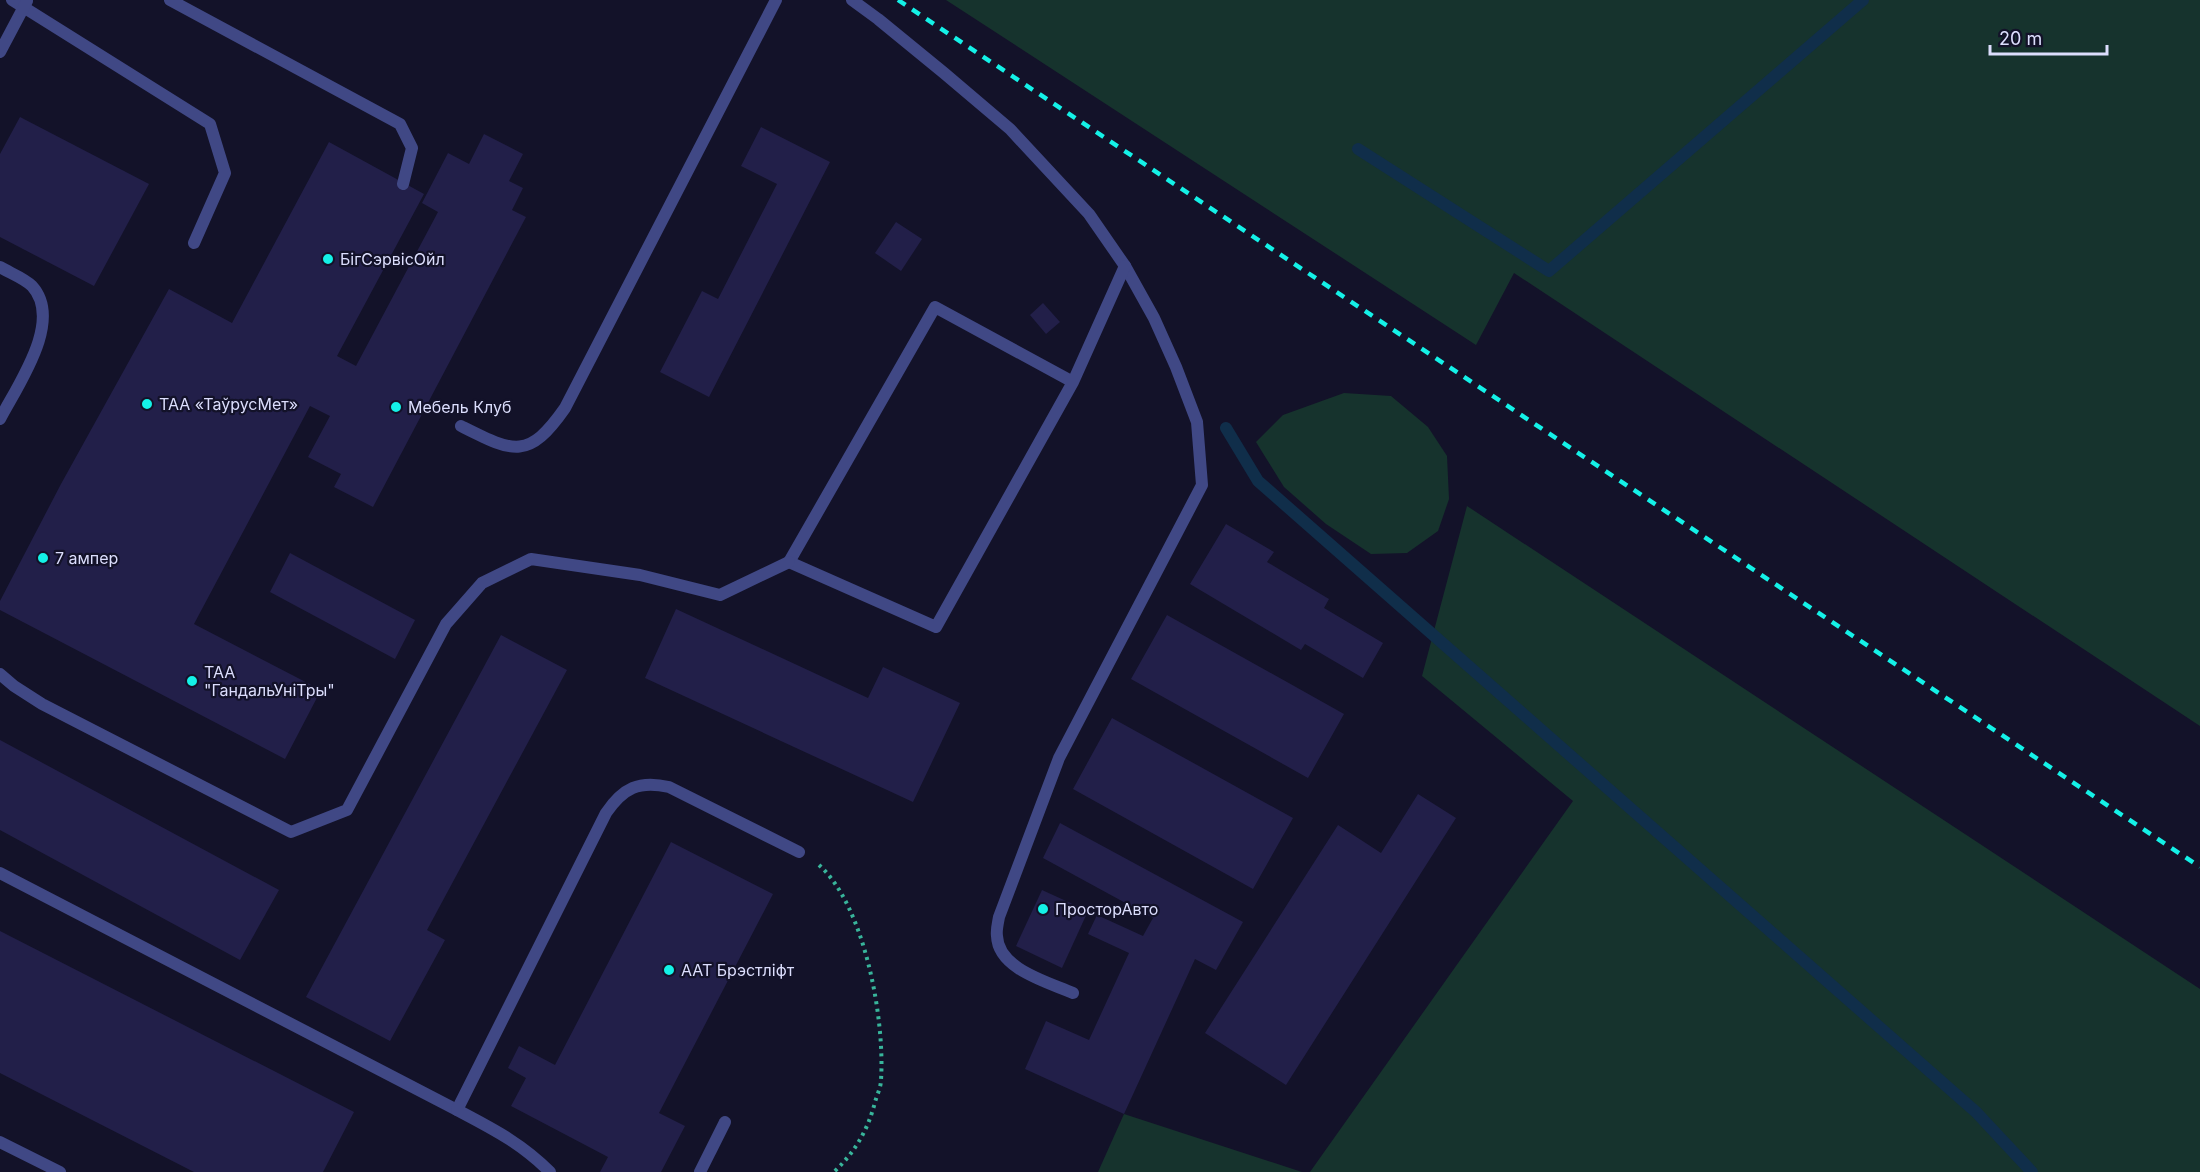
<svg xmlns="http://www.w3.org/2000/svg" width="2200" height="1172" font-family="Inter,sans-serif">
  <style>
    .green { fill: #16332d }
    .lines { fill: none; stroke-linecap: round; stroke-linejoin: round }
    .stream { stroke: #102e4a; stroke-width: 12 }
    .building { fill: #221f49 }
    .path { stroke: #38b59b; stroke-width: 4; stroke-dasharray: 3 4.5; stroke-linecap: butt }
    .service { stroke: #404885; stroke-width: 12 }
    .rail { stroke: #14f1e7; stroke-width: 4.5; stroke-dasharray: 9 8; stroke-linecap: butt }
    .poi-dot { fill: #14f1e7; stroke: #131229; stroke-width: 2 }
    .labels { text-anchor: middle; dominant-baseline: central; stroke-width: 4.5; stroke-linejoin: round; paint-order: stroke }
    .poi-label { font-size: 16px; fill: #dcdefd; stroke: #131229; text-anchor: start }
  </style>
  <rect width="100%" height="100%" fill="#131229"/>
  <g class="green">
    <path d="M946,0H2200V726L1514,273L1476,345Z"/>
    <path d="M1344,393L1391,396L1428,427L1447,456L1449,499L1438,531L1407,553L1371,554L1326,524L1284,487L1256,442L1283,415Z"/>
    <path d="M1467,506L2200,989V1172H1310L1573,801L1422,676Z"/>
    <path d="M1124,1114L1302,1172H1098Z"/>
  </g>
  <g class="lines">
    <g class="stream">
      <path d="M1358,149L1549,271L1863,0"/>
      <path d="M1226,428L1258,481L1976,1112L2032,1172"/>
    </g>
  </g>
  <g class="building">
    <path d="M20,117L149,184L94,286L0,237V154Z"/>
    <path d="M761,127L830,162L709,397L660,372L702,291L718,299L777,184L741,166Z"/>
    <path d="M484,134L523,154L509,181L523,188L512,210L526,217L373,507L334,487L341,474L308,457L330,416L310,406L194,624L321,690L285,759L0,610V601L61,484L169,289L232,323L329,142L424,194L337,356L356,366L438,212L422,203L448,153L469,164Z"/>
    <path d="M896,222L922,239L901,271L875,253Z"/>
    <path d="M1043,303L1060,322L1046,334L1030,315Z"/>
    <path d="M1226,524L1274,552L1267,562L1329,599L1324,608L1383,643L1363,678L1305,644L1301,650L1190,584Z"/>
    <path d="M290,553L415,620L395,659L270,592Z"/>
    <path d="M676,609L868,698L883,667L960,703L913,802L645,678Z"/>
    <path d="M1167,615L1344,714L1308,778L1131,679Z"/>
    <path d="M501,635L567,670L427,930L445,940L390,1041L306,997Z"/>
    <path d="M1112,718L1293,818L1253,889L1073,789Z"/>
    <path d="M0,740L279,890L240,960L0,830Z"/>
    <path d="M1418,794L1456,818L1286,1085L1205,1033L1338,825L1381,853Z"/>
    <path d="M1060,823L1243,922L1216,970L1195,959L1124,1114L1025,1069L1046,1021L1089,1040L1129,953L1088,934L1097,915L1143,936L1153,918L1043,858Z"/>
    <path d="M671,842L773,894L659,1113L685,1126L661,1172H600L608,1157L511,1106L526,1078L508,1068L519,1046L555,1065Z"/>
    <path d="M1042,890L1088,911L1062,968L1016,946Z"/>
    <path d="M0,931L354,1112L323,1172H194L0,1073Z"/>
  </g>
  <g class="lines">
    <path class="path" d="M819,865C865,906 885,1020 881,1080C881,1087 877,1095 875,1102C868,1130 855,1152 834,1172"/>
    <g class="service">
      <path d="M12,0L210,124L225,173L194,243"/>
      <path d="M170,0L400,124L412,148L403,184"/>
      <path d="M852,0L878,19L944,73L1010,129L1089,214L1125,266L1154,318L1176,367L1197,422L1202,485L1059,758L999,917C998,923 996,930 997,936C998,969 1048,982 1073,993"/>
      <path d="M0,52L27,1"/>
      <path d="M0,267C10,273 24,278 32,286C64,321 17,386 0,419"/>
      <path d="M1073,382L935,307L789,562L936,627L1073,382L1125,266"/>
      <path d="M461,426C513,452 528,461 565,408L776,0"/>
      <path d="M0,674L14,686L42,704L291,832L347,810L446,624L482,583L531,559L640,575L720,595L789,562"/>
      <path d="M0,873L457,1110"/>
      <path d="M0,1142L60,1172"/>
      <path d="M550,1172C521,1143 493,1129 457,1110L606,813C623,788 639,780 669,787L799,852"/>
      <path d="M700,1172L725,1122"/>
    </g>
    <path class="rail" d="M898,0L2200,867"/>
  </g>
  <g class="poi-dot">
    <circle cx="328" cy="259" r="6"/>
    <circle cx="147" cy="404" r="6"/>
    <circle cx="396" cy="407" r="6"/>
    <circle cx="43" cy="558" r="6"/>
    <circle cx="192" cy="681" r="6"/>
    <circle cx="1043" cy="909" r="6"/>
    <circle cx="669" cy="970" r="6"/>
  </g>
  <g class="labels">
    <g class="poi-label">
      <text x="340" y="259">БігСэрвісОйл</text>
      <text x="159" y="404">ТАА «ТаўрусМет»</text>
      <text x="408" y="407">Мебель Клуб</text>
      <text x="55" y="558">7 ампер</text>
      <text x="204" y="672">ТАА<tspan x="204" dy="18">"ГандальУніТры"</tspan></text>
      <text x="1055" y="909">ПросторАвто</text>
      <text x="681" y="970">ААТ Брэстліфт</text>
    </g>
  </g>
  <path d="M1990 45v9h117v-9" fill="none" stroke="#dcdefd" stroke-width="3"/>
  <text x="1999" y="45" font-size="18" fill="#dcdefd" stroke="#131229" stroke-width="4.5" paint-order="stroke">20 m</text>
</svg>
